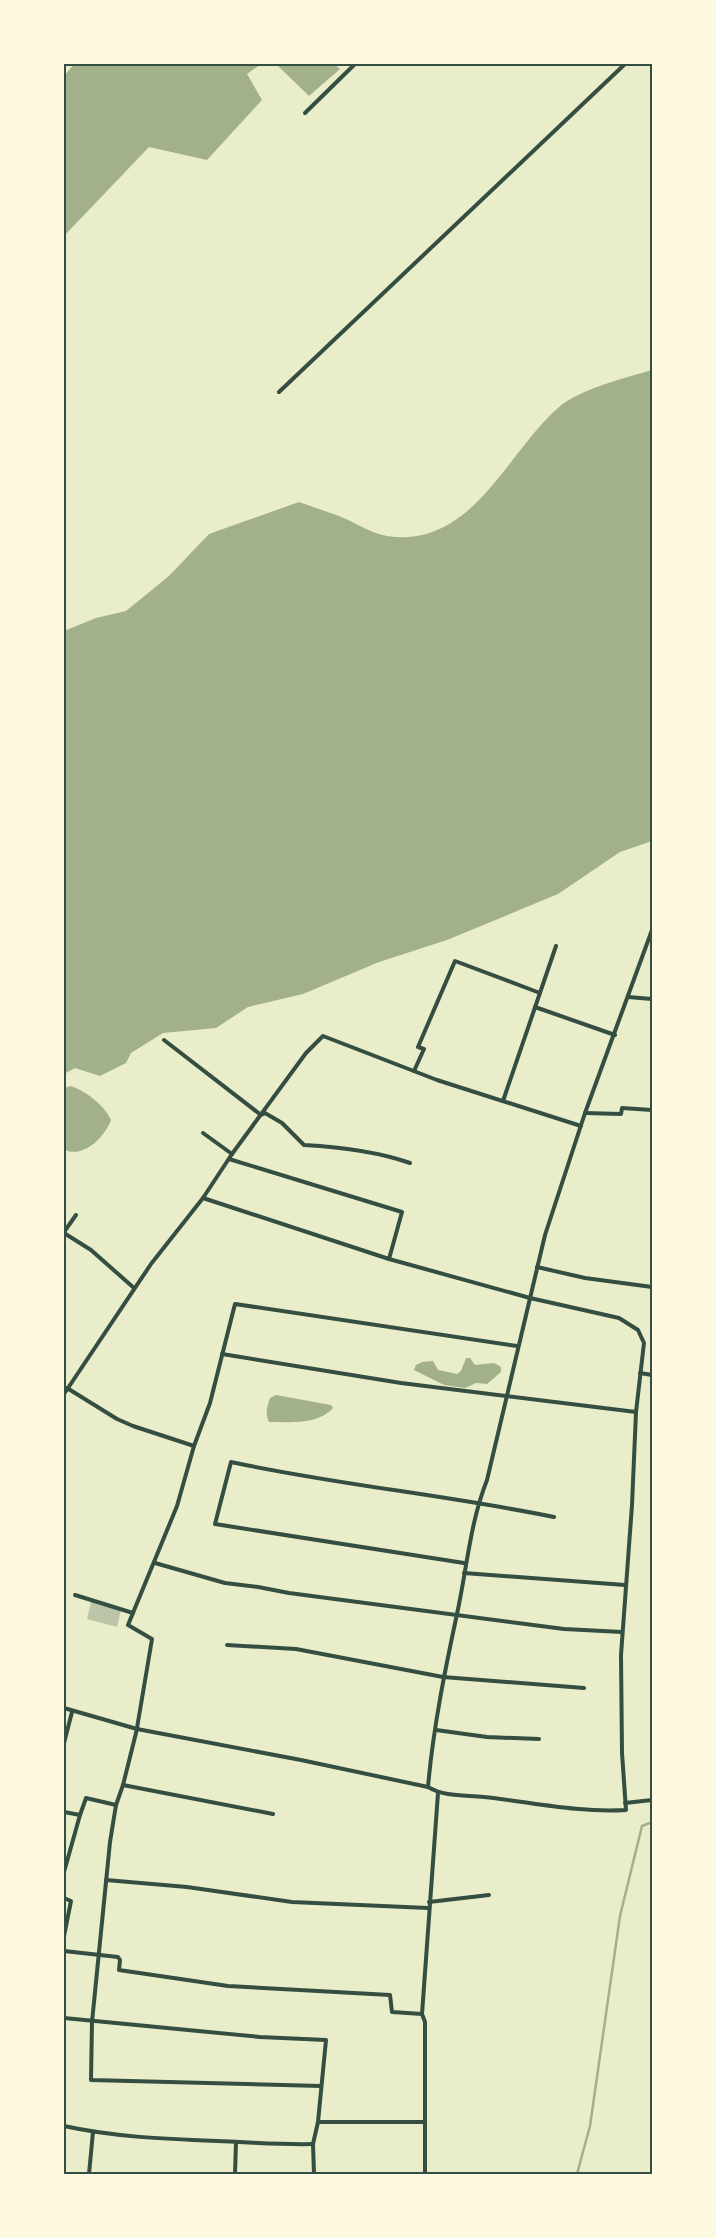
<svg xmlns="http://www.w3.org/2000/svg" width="716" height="2238" font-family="Mulish,sans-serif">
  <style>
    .water { fill: #a3b18a }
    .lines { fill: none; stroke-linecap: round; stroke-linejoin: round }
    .stream { stroke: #a3b18a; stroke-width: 2.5 }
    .building { fill: #bcc5a7 }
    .minor { stroke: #344e41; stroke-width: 4 }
    .neatline { fill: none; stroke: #344e41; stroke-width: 2 }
  </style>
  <rect width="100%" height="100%" fill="#e9edc9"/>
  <g class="water">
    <path d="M74,64H261L247,74L262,100L207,160L149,147L64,236V76Z"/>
    <path d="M276,64H334L340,69L309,96Z"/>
    <path d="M652,370V841L620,852L558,894L447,940L379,962L303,994L248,1007L216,1028L163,1033L131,1053L126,1063L100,1076L75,1068L64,1074V631L96,618L126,611L169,576L209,534L299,502C312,507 326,511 339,516C355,522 370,533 387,536C472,549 507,452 558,408C579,389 625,378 652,370Z"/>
    <path d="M71,1086C87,1092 104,1105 111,1120C105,1137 82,1160 64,1149V1088Z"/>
    <path d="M466,1358H470L475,1365L494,1363L501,1367V1372L487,1384L476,1383L465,1388L444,1385L414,1370L416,1365L422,1362L433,1361L438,1370L457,1374L461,1371Z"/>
    <path d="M276,1395L331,1405L333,1408C318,1425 290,1422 269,1422C265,1413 267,1407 270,1398Z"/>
  </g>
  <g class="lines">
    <path class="stream" d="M577,2174L590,2126L620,1916L642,1826L652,1822"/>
  </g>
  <path class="building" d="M91,1602L121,1610L117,1627L87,1619Z"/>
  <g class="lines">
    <g class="minor">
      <path d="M305,113L355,64"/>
      <path d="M279,392L625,64"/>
      <path d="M628,997L652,999"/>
      <path d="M535,1007L615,1035"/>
      <path d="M164,1040L261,1115L265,1113L282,1123L304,1145C340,1147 376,1151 410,1163"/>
      <path d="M414,1071L424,1049L418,1047L455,961L540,993"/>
      <path d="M503,1101L556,946"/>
      <path d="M585,1113L621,1114L622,1108L652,1110"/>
      <path d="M203,1133L232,1154"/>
      <path d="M229,1159L402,1212L389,1259"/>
      <path d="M64,1232L76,1215"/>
      <path d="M64,1233L91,1250L134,1288"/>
      <path d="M537,1267L585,1278L652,1287"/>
      <path d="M222,1354L401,1383L636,1412"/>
      <path d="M640,1373L652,1375"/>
      <path d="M67,1388L117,1419L133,1426L194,1446L210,1403L235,1304L517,1346"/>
      <path d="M64,1394L151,1264L203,1198L232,1154L306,1053L323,1036L437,1080L581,1126"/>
      <path d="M155,1563L225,1583L258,1587L289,1593L564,1629L622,1632"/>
      <path d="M464,1563L215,1524L231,1462C338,1485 447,1495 554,1517"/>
      <path d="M464,1573L625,1585"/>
      <path d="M75,1595L133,1613"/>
      <path d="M227,1645L296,1649L443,1677L584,1688"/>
      <path d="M64,1708L137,1729L301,1760L428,1787C445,1797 464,1795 484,1797C531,1802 578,1813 626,1810L622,1753L621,1655L632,1505L636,1412L644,1343L638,1330L619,1318L530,1298L389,1259L203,1198"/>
      <path d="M137,1728L152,1639L128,1625L177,1506L194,1446"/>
      <path d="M137,1729L123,1785L116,1805L110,1842L92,2022L91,2080L321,2086"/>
      <path d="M436,1730L487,1737L539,1739"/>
      <path d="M64,1743L72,1712"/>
      <path d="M123,1785L273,1814"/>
      <path d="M428,1787C433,1729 445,1670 457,1614C467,1568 470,1523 487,1480L545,1235L585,1113L652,930"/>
      <path d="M625,1803L652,1800"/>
      <path d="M64,1812L80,1815L86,1798L116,1805"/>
      <path d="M64,1872L80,1815"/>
      <path d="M106,1880L187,1887L292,1902L428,1908"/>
      <path d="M64,1898L71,1901L64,1936"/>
      <path d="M429,1902L489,1895"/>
      <path d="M64,1951L118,1957L120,1960L119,1970L228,1986L390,1995L392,2012L422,2014"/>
      <path d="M64,2018L260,2037L326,2040L318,2122L313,2144L314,2174"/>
      <path d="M318,2122H424"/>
      <path d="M64,2126C114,2137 165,2139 217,2141C249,2142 281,2145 313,2144"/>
      <path d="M89,2174L93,2132"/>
      <path d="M235,2174L236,2142"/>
      <path d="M425,2174V2022L422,2014L438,1793"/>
    </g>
  </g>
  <rect width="716" height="2238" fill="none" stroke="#fefae0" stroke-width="130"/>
  <rect x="65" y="65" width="586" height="2108" class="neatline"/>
</svg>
